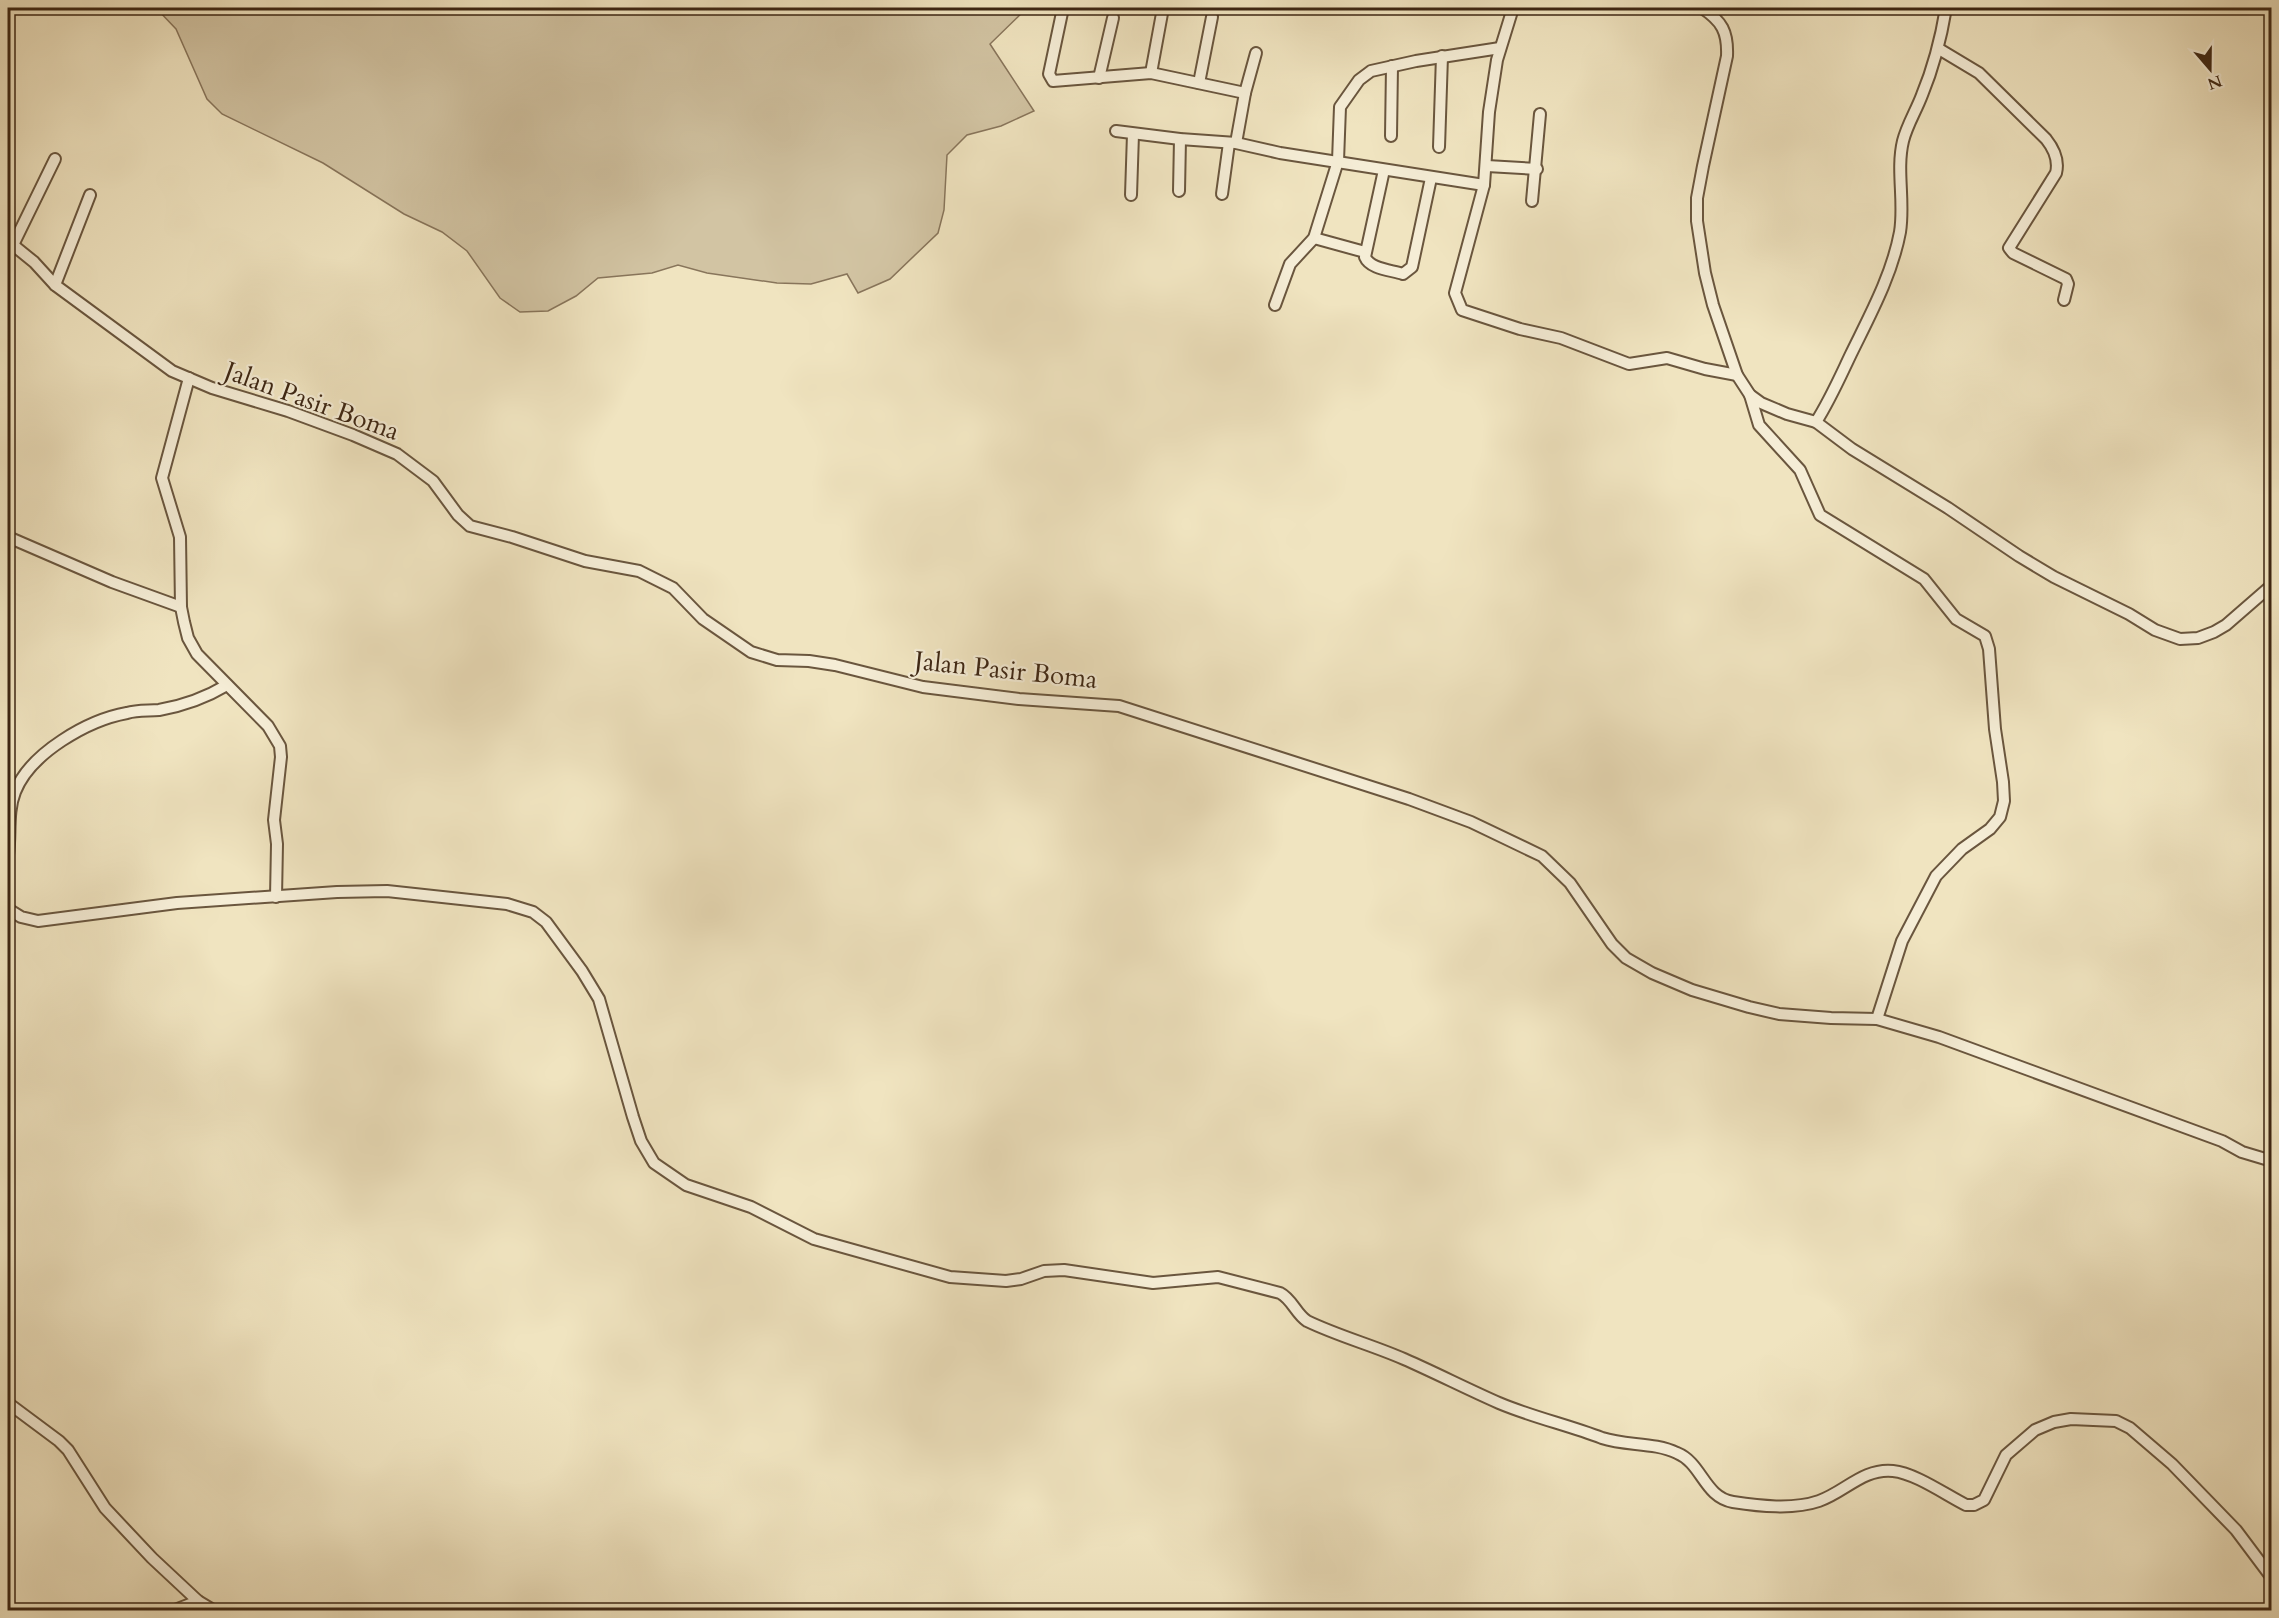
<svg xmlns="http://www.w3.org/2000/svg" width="2279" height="1618" font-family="Cardo,serif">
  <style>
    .green { fill: #d2c4a3; stroke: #88755b; stroke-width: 1.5 }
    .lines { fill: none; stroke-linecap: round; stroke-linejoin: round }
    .minor-casing { stroke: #6a563e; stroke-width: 14 }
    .minor { stroke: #f5edd6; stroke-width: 10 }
    .labels { text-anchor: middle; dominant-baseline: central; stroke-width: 4.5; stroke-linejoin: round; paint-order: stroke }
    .street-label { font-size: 26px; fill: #3d2613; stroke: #f5edd6 }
  </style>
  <rect width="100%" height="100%" fill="#f0e4c0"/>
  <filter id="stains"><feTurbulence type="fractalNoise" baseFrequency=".00333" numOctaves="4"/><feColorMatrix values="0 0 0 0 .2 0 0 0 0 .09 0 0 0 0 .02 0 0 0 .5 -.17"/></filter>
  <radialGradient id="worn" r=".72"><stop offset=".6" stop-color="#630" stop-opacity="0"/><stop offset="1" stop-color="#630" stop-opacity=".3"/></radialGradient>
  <path class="green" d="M156,8H1027L990,44L1034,111L1001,126L967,135L947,155L944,210L938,233L890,279L858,293L847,274L811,284L777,283L707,273L678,265L652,273L598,278L576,296L548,311L520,312L500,298L467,251L442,232L404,214L323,163L222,114L207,99L176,29Z"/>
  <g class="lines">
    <g class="minor-casing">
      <g id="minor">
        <path d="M1063,8L1049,74L1053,81L1151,73L1245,93L1236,143"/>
        <path d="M1513,8L1497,60L1489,112L1484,185L1455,293L1462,310L1520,329L1561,338L1629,364L1667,358L1705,369L1737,375"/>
        <path d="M1702,8C1722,21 1728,32 1727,56L1703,166L1697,198V221L1705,273L1713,305L1737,375L1750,395L1761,403L1787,414L1816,422L1852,449L1948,508L2019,556L2054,577L2129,614L2155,630L2180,639L2198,638L2214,632L2226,625L2272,585"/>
        <path d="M1939,49L1979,73L2046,139C2054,149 2059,161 2056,173L2009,248L2013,253L2066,279L2068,284L2064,300"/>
        <path d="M1151,73L1163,8"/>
        <path d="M1099,78L1113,18"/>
        <path d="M1199,83L1212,17"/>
        <path d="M1245,93L1256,53"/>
        <path d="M1116,131L1180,139L1236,143L1280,153L1484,185"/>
        <path d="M1391,136L1392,66"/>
        <path d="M1439,147L1442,56"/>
        <path d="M1487,166L1537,169"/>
        <path d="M1384,170L1365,257C1370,269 1391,270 1403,274L1412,267L1431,178"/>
        <path d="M1179,191L1180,139"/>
        <path d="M1222,194L1229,143"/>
        <path d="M1131,195L1133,134"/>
        <path d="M1532,201L1540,114"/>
        <path d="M1314,238L1365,252"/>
        <path d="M8,241L34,262L55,285L172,371L212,388L288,411L353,435L397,454L433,481L458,515L470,526L512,537L585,561L639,571L673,588L703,619L751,652L777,660L809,661L835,665L923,687L1019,699L1119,706L1409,799L1471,822L1542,856L1570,883L1612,944L1626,958L1652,973L1692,990L1749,1007L1779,1014L1831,1018L1877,1019L1939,1037L2222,1141L2242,1152L2272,1161"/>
        <path d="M13,245L55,159"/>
        <path d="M55,285L90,195"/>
        <path d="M1275,305L1290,264L1314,238L1338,161L1340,107L1359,80L1371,71L1416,61L1500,48"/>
        <path d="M189,378L162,478L180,537L181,607L184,622L188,638L197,654L268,726L280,746L281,757L274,820L277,844L276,897"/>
        <path d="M1750,395L1759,425L1800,470L1820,515L1924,579L1956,619L1985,636L1989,649L1995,729L2003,782L2004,801L2000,817L1990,829L1962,849L1936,876L1902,941L1877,1019"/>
        <path d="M1816,422C1830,400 1840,377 1851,354C1870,315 1892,275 1900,232C1905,202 1896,170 1903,141C1907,125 1916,111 1922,95C1934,66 1941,38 1946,8"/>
        <path d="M8,537L112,582L181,607"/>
        <path d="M8,855C11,834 7,812 15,792C30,753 88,720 127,713C137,710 148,711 159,710C182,706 207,697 227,685"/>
        <path d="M8,909L21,917L38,921L177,903L337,892L387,891L507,904L533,912L546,922L582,971L599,999L633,1117L641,1141L654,1163L686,1185L751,1207L814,1239L950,1277L1006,1281L1021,1279L1044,1271L1064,1270L1153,1283L1218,1277L1280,1293C1292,1299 1296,1314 1307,1321C1338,1336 1372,1345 1404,1359C1436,1373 1467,1389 1499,1403C1532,1417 1568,1425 1602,1438C1626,1446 1654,1442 1677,1453C1702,1463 1704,1497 1733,1502C1759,1506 1793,1510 1819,1501C1845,1492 1863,1468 1893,1471C1915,1473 1946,1495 1966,1505H1974L1984,1500L2006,1455L2035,1430L2054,1422L2071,1419L2116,1421L2130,1428L2172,1464L2236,1530L2272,1578"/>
        <path d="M8,1403L59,1441L68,1450L105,1508L152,1558L198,1601L213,1610"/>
        <path d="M175,1610L198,1601"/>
      </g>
    </g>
    <use href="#minor" class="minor"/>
  </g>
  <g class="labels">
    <g class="street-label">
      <text transform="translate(312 401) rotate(20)">Jalan Pasir Boma</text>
      <text transform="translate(1006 670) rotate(6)">Jalan Pasir Boma</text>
    </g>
  </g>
  <rect width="2279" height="1618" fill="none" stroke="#f0e4c0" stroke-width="30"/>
  <rect x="9" y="9" width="2261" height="1600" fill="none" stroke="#3d2613" stroke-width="3"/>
  <rect x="15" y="15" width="2249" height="1588" fill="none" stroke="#3d2613" stroke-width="1.5"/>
  <g transform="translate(2210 69) rotate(160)" stroke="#f5edd6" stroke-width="4.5" paint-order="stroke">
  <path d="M0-4.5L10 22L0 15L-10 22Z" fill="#3d2613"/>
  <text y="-9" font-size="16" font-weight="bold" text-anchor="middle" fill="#3d2613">N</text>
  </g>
  <rect width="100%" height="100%" filter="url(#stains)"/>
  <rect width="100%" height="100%" fill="url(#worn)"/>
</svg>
